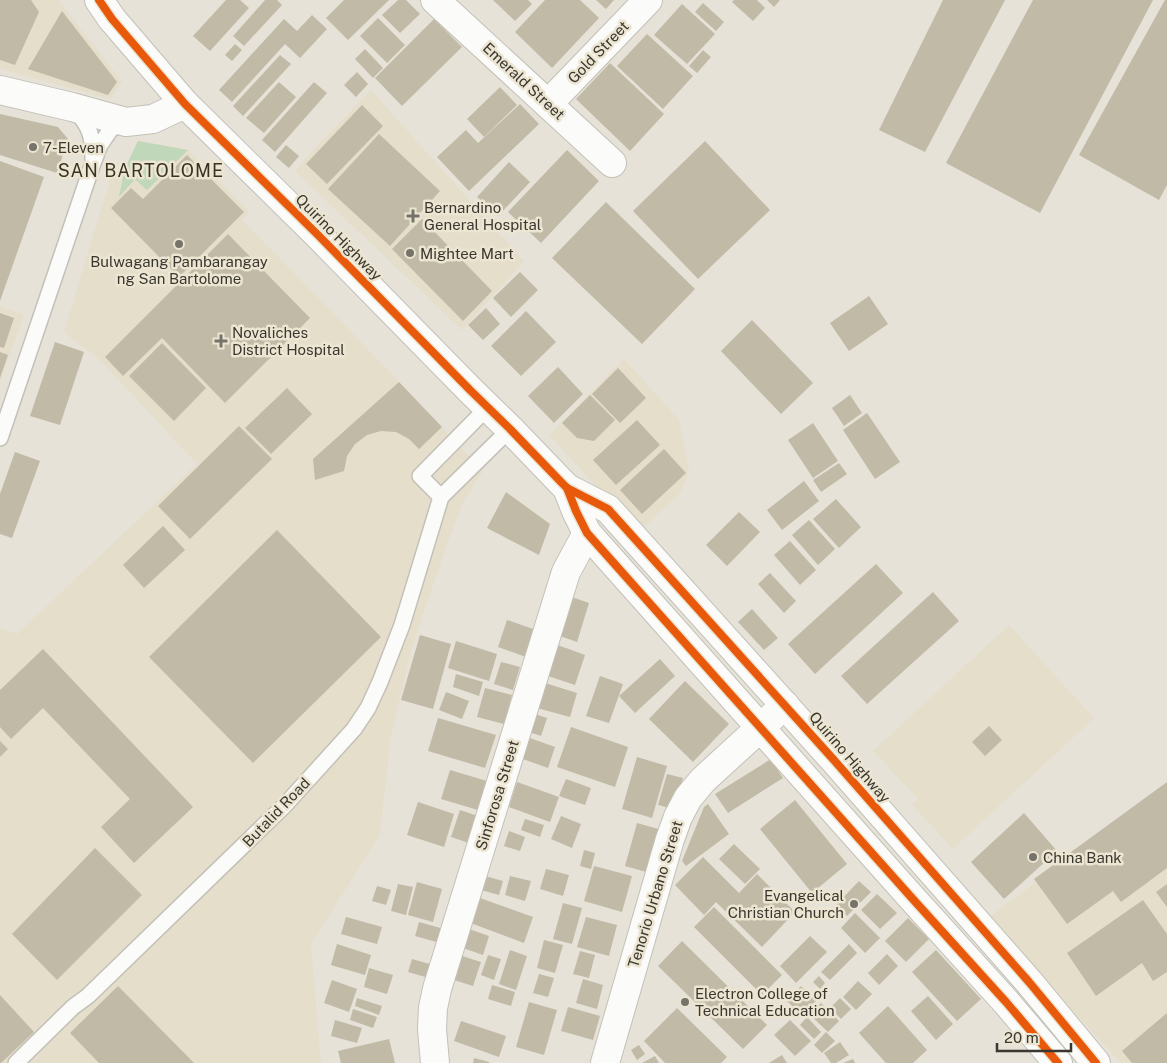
<svg xmlns="http://www.w3.org/2000/svg" width="1167" height="1063" font-family="'Public Sans',sans-serif">
  <style>
    .built { fill: #e5decb }
    .green { fill: #c1d7ba }
    .building { fill: #c1baa6 }
    .lines { fill: none; stroke-linecap: round; stroke-linejoin: round }
    .service-casing { stroke: #c3c0b8; stroke-width: 18 }
    .minor-casing { stroke: #c3c0b8; stroke-width: 30 }
    .tertiary-casing { stroke: #c3c0b8; stroke-width: 30 }
    .primary-casing { stroke: #c3c0b8; stroke-width: 30 }
    .service { stroke: #fbfbf9; stroke-width: 15 }
    .minor { stroke: #fbfbf9; stroke-width: 28 }
    .tertiary { stroke: #fbfbf9; stroke-width: 28 }
    .primary { stroke: #fbfbf9; stroke-width: 28 }
    .cycleway-casing { stroke: #ece5d2; stroke-width: 11 }
    .cycleway { stroke: #e8590c; stroke-width: 8 }
    .poi-dot { fill: #76736b; stroke: #ece5d2; stroke-width: 2 }
    .labels { text-anchor: middle; dominant-baseline: central; stroke-width: 5; stroke-linejoin: round; paint-order: stroke }
    .street-label { font-size: 15px; fill: #3a3730; stroke: #ece5d2 }
    .poi-label { font-size: 15px; fill: #3a3730; stroke: #ece5d2; text-anchor: start }
    .quarter-label { font-size: 18px; letter-spacing: 1px; fill: #373222; stroke: #ece5d2 }
  </style>
  <rect width="100%" height="100%" fill="#e6e2d8"/>
  <g class="built">
    <path d="M0,0H58L122,82L110,99L0,69Z"/>
    <path d="M371,90L524,261L462,330L295,171L315,148Z"/>
    <path d="M138,141L188,150L249,211L242,220L342,322L483,471L464,500L447,544L410,654L390,742L380,835L311,944L321,1063H0V628L17,634L197,464L100,360L64,332L95,229L112,174L125,168Z"/>
    <path d="M0,306L24,315L0,382Z"/>
    <path d="M624,359L679,420L689,471L681,492L639,532L549,435Z"/>
    <path d="M1009,625L1094,718L953,849L912,805L918,799L873,751Z"/>
    <path d="M1167,784V1063H1121L988,918Z"/>
  </g>
  <path class="green" d="M138,141L188,150L147,190L135,179L119,197L125,168Z"/>
  <g class="building">
    <path d="M0,0H31L39,12L15,65L0,60Z"/>
    <path d="M226,0H240L249,8L210,51L193,36Z"/>
    <path d="M265,0H277L282,5L244,46L233,36Z"/>
    <path d="M344,0H389L348,40L326,18Z"/>
    <path d="M398,0H406L420,14L400,33L382,15Z"/>
    <path d="M493,0H528L532,4L515,21Z"/>
    <path d="M545,0H580L599,18L552,68L515,32Z"/>
    <path d="M596,0H614L606,9Z"/>
    <path d="M734,0H757L765,8L753,21L732,2Z"/>
    <path d="M767,0H780L774,7Z"/>
    <path d="M943,0H1005L925,152L879,130Z"/>
    <path d="M1033,0H1153L1040,213L946,163Z"/>
    <path d="M1165,0H1167V185L1159,200L1079,155Z"/>
    <path d="M703,3L724,22L716,31L695,12Z"/>
    <path d="M682,4L715,34L687,64L654,35Z"/>
    <path d="M62,11L117,82L108,95L28,69Z"/>
    <path d="M312,15L327,29L300,58L285,44L232,102L219,90L284,19L297,31Z"/>
    <path d="M378,18L405,45L387,63L360,36Z"/>
    <path d="M434,19L462,47L402,106L375,78Z"/>
    <path d="M647,34L693,76L663,109L617,66Z"/>
    <path d="M235,44L242,50L232,61L225,55Z"/>
    <path d="M365,49L383,68L373,78L355,59Z"/>
    <path d="M703,50L711,57L697,73L689,66Z"/>
    <path d="M280,55L291,64L243,116L233,106Z"/>
    <path d="M610,63L664,114L630,151L576,99Z"/>
    <path d="M357,72L368,84L356,97L344,85Z"/>
    <path d="M279,82L296,97L264,133L246,118Z"/>
    <path d="M314,82L327,93L275,152L262,140Z"/>
    <path d="M500,87L517,105L484,137L467,119Z"/>
    <path d="M520,104L539,124L469,191L437,157L466,130L478,143Z"/>
    <path d="M362,105L383,126L327,184L306,164Z"/>
    <path d="M0,114L58,127L68,139L57,173L0,155Z"/>
    <path d="M379,134L440,191L390,246L328,189Z"/>
    <path d="M705,141L770,210L698,279L633,211Z"/>
    <path d="M286,145L299,156L289,168L276,157Z"/>
    <path d="M567,150L599,181L541,243L508,212Z"/>
    <path d="M187,155L244,212L179,277L111,208L131,188L143,199Z"/>
    <path d="M0,161L44,177L0,301Z"/>
    <path d="M509,162L530,182L498,216L477,197Z"/>
    <path d="M606,202L695,289L642,344L552,258Z"/>
    <path d="M422,219L492,291L463,321L392,249Z"/>
    <path d="M228,234L310,318L225,403L162,338L123,376L105,357Z"/>
    <path d="M520,272L538,290L511,317L493,298Z"/>
    <path d="M869,296L888,324L849,351L830,323Z"/>
    <path d="M486,308L500,324L483,340L468,325Z"/>
    <path d="M526,311L556,342L521,376L491,346Z"/>
    <path d="M0,313L14,318L4,348L0,347Z"/>
    <path d="M752,320L813,383L781,414L721,351Z"/>
    <path d="M55,342L84,352L60,425L30,416Z"/>
    <path d="M162,343L206,388L174,421L129,376Z"/>
    <path d="M0,352L8,355L0,378Z"/>
    <path d="M558,367L583,394L554,423L528,396Z"/>
    <path d="M618,368L646,398L620,423L592,394Z"/>
    <path d="M399,382L442,427L419,449L409,439L396,432L381,431L367,435L355,444L347,456L344,471L315,480L313,459Z"/>
    <path d="M287,388L312,414L271,454L245,428Z"/>
    <path d="M590,395L615,420L594,441L577,438L562,423Z"/>
    <path d="M850,395L862,413L844,426L832,408Z"/>
    <path d="M867,413L900,462L875,479L843,430Z"/>
    <path d="M637,420L660,445L616,485L593,460Z"/>
    <path d="M813,423L838,461L813,478L788,440Z"/>
    <path d="M239,426L272,459L190,539L158,506Z"/>
    <path d="M664,449L686,473L642,514L620,490Z"/>
    <path d="M15,452L40,461L12,538L0,534V494Z"/>
    <path d="M839,463L847,474L821,492L813,480Z"/>
    <path d="M804,481L819,501L782,530L767,510Z"/>
    <path d="M506,492L550,524L539,555L487,528Z"/>
    <path d="M836,499L861,527L839,548L813,519Z"/>
    <path d="M739,512L760,532L727,566L706,545Z"/>
    <path d="M809,520L835,549L818,565L792,535Z"/>
    <path d="M163,526L185,550L144,588L123,565Z"/>
    <path d="M277,530L381,637L253,763L149,657Z"/>
    <path d="M790,541L816,570L800,585L774,555Z"/>
    <path d="M876,564L903,593L815,674L788,644Z"/>
    <path d="M770,573L796,601L784,613L758,584Z"/>
    <path d="M933,592L959,621L867,704L841,676Z"/>
    <path d="M569,596L589,603L577,642L557,635Z"/>
    <path d="M752,609L778,638L764,650L738,622Z"/>
    <path d="M507,620L536,630L526,657L498,647Z"/>
    <path d="M420,635L451,644L433,709L401,700Z"/>
    <path d="M456,641L497,654L489,681L448,668Z"/>
    <path d="M555,644L585,655L575,685L545,675Z"/>
    <path d="M43,649L193,807L134,863L101,827L130,799L43,708L11,739L0,727V690Z"/>
    <path d="M660,659L675,676L635,713L619,696Z"/>
    <path d="M501,662L520,667L513,690L494,684Z"/>
    <path d="M456,674L483,682L479,696L453,687Z"/>
    <path d="M600,676L623,684L609,723L586,716Z"/>
    <path d="M685,681L729,724L693,762L649,719Z"/>
    <path d="M545,683L577,693L570,717L537,708Z"/>
    <path d="M485,688L512,695L504,724L477,717Z"/>
    <path d="M446,692L469,701L462,719L439,710Z"/>
    <path d="M532,713L547,718L541,736L526,731Z"/>
    <path d="M438,718L496,735L485,768L428,751Z"/>
    <path d="M989,726L1002,740L985,756L972,742Z"/>
    <path d="M571,727L628,747L615,787L557,767Z"/>
    <path d="M527,737L555,747L548,768L520,758Z"/>
    <path d="M0,741L8,749L0,757Z"/>
    <path d="M637,757L667,766L652,818L622,809Z"/>
    <path d="M771,759L783,778L728,813L715,794Z"/>
    <path d="M450,770L487,781L478,810L441,799Z"/>
    <path d="M667,774L683,778L673,809L658,805Z"/>
    <path d="M566,779L591,788L585,805L559,796Z"/>
    <path d="M517,782L559,797L550,822L509,807Z"/>
    <path d="M1167,782V868L1121,902L1113,891L1067,924L1034,879Z"/>
    <path d="M795,800L847,864L812,893L760,829Z"/>
    <path d="M418,802L454,814L444,847L407,835Z"/>
    <path d="M708,804L729,834L686,866L682,861L704,807Z"/>
    <path d="M460,810L478,816L469,843L451,837Z"/>
    <path d="M1024,813L1057,851L1004,899L971,862Z"/>
    <path d="M561,816L581,824L572,848L551,839Z"/>
    <path d="M525,819L544,825L540,837L521,830Z"/>
    <path d="M637,823L662,830L650,873L625,866Z"/>
    <path d="M509,831L525,837L520,851L504,846Z"/>
    <path d="M734,844L760,869L745,884L719,859Z"/>
    <path d="M95,848L142,895L57,980L12,934Z"/>
    <path d="M584,850L595,853L591,869L580,866Z"/>
    <path d="M703,857L739,893L757,874L795,912L762,947L716,902L704,915L675,885Z"/>
    <path d="M594,866L632,876L622,912L584,901Z"/>
    <path d="M546,869L569,875L563,896L540,889Z"/>
    <path d="M485,876L503,881L499,895L481,890Z"/>
    <path d="M510,876L531,881L525,901L505,895Z"/>
    <path d="M859,881L871,892L847,916L836,905Z"/>
    <path d="M417,882L442,889L433,922L408,915Z"/>
    <path d="M398,884L413,887L406,915L391,911Z"/>
    <path d="M1167,884V907L1156,892Z"/>
    <path d="M377,886L391,890L386,905L372,901Z"/>
    <path d="M877,894L897,913L880,929L861,910Z"/>
    <path d="M477,897L533,917L524,943L468,922Z"/>
    <path d="M1143,900L1167,934V972L1153,981L1142,963L1096,996L1067,953Z"/>
    <path d="M563,903L582,908L572,944L553,939Z"/>
    <path d="M714,907L782,975L762,995L694,927Z"/>
    <path d="M855,913L880,938L865,953L841,928Z"/>
    <path d="M346,917L382,927L377,944L341,934Z"/>
    <path d="M586,917L617,925L609,956L577,947Z"/>
    <path d="M908,918L929,939L906,962L885,941Z"/>
    <path d="M419,922L444,929L440,943L415,936Z"/>
    <path d="M469,929L489,936L483,955L463,948Z"/>
    <path d="M810,936L827,952L796,983L780,966Z"/>
    <path d="M544,940L563,945L555,973L537,968Z"/>
    <path d="M682,941L767,1025L743,1049L658,966Z"/>
    <path d="M337,944L371,955L365,975L331,965Z"/>
    <path d="M849,944L857,953L830,980L821,972Z"/>
    <path d="M510,950L527,956L516,990L499,984Z"/>
    <path d="M936,950L981,999L957,1021L912,972Z"/>
    <path d="M580,951L595,955L589,978L573,974Z"/>
    <path d="M887,954L898,966L879,985L868,973Z"/>
    <path d="M459,955L481,962L473,986L451,979Z"/>
    <path d="M488,955L501,959L494,980L481,975Z"/>
    <path d="M412,959L433,965L429,978L408,972Z"/>
    <path d="M369,968L393,975L387,994L364,987Z"/>
    <path d="M539,974L554,978L548,997L533,993Z"/>
    <path d="M819,976L825,983L820,989L813,982Z"/>
    <path d="M583,979L603,985L597,1009L576,1003Z"/>
    <path d="M332,980L357,989L349,1012L324,1003Z"/>
    <path d="M858,981L872,994L856,1010L843,997Z"/>
    <path d="M492,985L515,992L511,1006L488,999Z"/>
    <path d="M118,986L194,1063H99L70,1033Z"/>
    <path d="M801,986L816,1001L802,1016L787,1001Z"/>
    <path d="M0,995L34,1032L1,1063H0Z"/>
    <path d="M928,996L953,1024L936,1040L911,1011Z"/>
    <path d="M357,998L382,1006L379,1015L355,1006Z"/>
    <path d="M840,998L851,1009L841,1019L830,1008Z"/>
    <path d="M529,1002L557,1010L544,1055L516,1047Z"/>
    <path d="M821,1003L839,1021L828,1032L809,1014Z"/>
    <path d="M888,1006L927,1050L913,1063H886L859,1033Z"/>
    <path d="M568,1007L600,1016L593,1040L561,1031Z"/>
    <path d="M677,1008L727,1057L721,1063H665L644,1041Z"/>
    <path d="M353,1009L377,1017L373,1028L350,1020Z"/>
    <path d="M1167,1013V1063H1132L1122,1051Z"/>
    <path d="M807,1017L821,1032L814,1039L800,1025Z"/>
    <path d="M335,1020L362,1028L357,1043L331,1036Z"/>
    <path d="M790,1020L811,1041L795,1056L774,1035Z"/>
    <path d="M461,1021L506,1036L499,1057L454,1041Z"/>
    <path d="M826,1032L835,1041L822,1053L814,1045Z"/>
    <path d="M389,1039L395,1063H341L338,1051Z"/>
    <path d="M840,1042L849,1055L836,1063H831L824,1053Z"/>
    <path d="M639,1045L645,1054L637,1060L631,1050Z"/>
    <path d="M782,1055L787,1063H769Z"/>
    <path d="M655,1056L659,1063H642Z"/>
    <path d="M474,1058L489,1062V1063H473Z"/>
    <path d="M853,1059L855,1063H843Z"/>
  </g>
  <g class="lines">
    <g class="service-casing">
      <g id="service">
        <path d="M75,110C90,126 93,137 93,159"/>
        <path d="M0,438L93,163L100,145L111,129L126,122"/>
        <path d="M441,497L420,476L488,407"/>
        <path d="M16,1063L73,1007L88,996L286,804L354,729L368,708L380,682L402,625L441,497L510,429"/>
      </g>
    </g>
    <g class="minor-casing">
      <g id="minor">
        <path d="M435,0L612,163"/>
        <path d="M548,104L648,0"/>
        <path d="M435,1063L432,1029L433,1008L437,989L566,572L587,533"/>
        <path d="M605,1063L670,839L678,817L688,798L703,780L785,705"/>
      </g>
    </g>
    <g class="tertiary-casing">
      <path id="tertiary" d="M0,90L72,107L126,122L153,119L185,104"/>
    </g>
    <g class="primary-casing">
      <g id="primary">
        <path d="M99,0L112,19L185,104L318,235L470,390L510,429L562,483L567,488L608,509L833,759L1029,982L1096,1063"/>
        <path d="M567,488L576,511L587,533L911,897L1006,1002L1058,1063"/>
      </g>
    </g>
    <use href="#service" class="service"/>
    <use href="#minor" class="minor"/>
    <use href="#tertiary" class="tertiary"/>
    <use href="#primary" class="primary"/>
    <g class="cycleway-casing">
      <g id="cycleway">
        <path d="M99,0L112,19L185,104L318,235L470,390L510,429L562,483L567,488L608,509L833,759L1029,982L1096,1063"/>
        <path d="M567,488L576,511L587,533L911,897L1006,1002L1058,1063"/>
      </g>
    </g>
    <use href="#cycleway" class="cycleway"/>
  </g>
  <g class="poi-dot">
    <circle cx="33" cy="147" r="5"/>
    <path d="M410.5 208.5h5v5h5v5h-5v5h-5v-5h-5v-5h5z"/>
    <circle cx="179" cy="244" r="5"/>
    <circle cx="410" cy="253" r="5"/>
    <path d="M218.5 333.5h5v5h5v5h-5v5h-5v-5h-5v-5h5z"/>
    <circle cx="1033" cy="857" r="5"/>
    <circle cx="854" cy="904" r="5"/>
    <circle cx="685" cy="1002" r="5"/>
  </g>
  <g class="labels">
    <g class="street-label">
      <text transform="translate(598 52) rotate(-46)">Gold Street</text>
      <text transform="translate(524 81) rotate(43)">Emerald Street</text>
      <text transform="translate(339 237) rotate(45)">Quirino Highway</text>
      <text transform="translate(850 757) rotate(49)">Quirino Highway</text>
      <text transform="translate(497 795) rotate(-73)">Sinforosa Street</text>
      <text transform="translate(276 812) rotate(-46)">Butalid Road</text>
      <text transform="translate(655 894) rotate(-73)">Tenorio Urbano Street</text>
    </g>
    <g class="poi-label">
      <text x="43" y="147">7-Eleven</text>
      <text x="424" y="207">Bernardino<tspan x="424" dy="17">General Hospital</tspan></text>
      <text x="420" y="253">Mightee Mart</text>
      <text x="179" y="261" text-anchor="middle">Bulwagang Pambarangay<tspan x="179" dy="17">ng San Bartolome</tspan></text>
      <text x="232" y="332">Novaliches<tspan x="232" dy="17">District Hospital</tspan></text>
      <text x="1043" y="857">China Bank</text>
      <text x="844" y="895" text-anchor="end">Evangelical<tspan x="844" dy="17">Christian Church</tspan></text>
      <text x="695" y="993">Electron College of<tspan x="695" dy="17">Technical Education</tspan></text>
    </g>
    <g class="quarter-label">
      <text x="141" y="170">SAN BARTOLOME</text>
    </g>
  </g>
  <path d="M997 1043v8h74v-8" fill="none" stroke="#3a3730" stroke-width="2.5"/>
  <text x="1004" y="1043" font-size="15" fill="#3a3730" stroke="#ece5d2" stroke-width="4" paint-order="stroke">20 m</text>
</svg>
